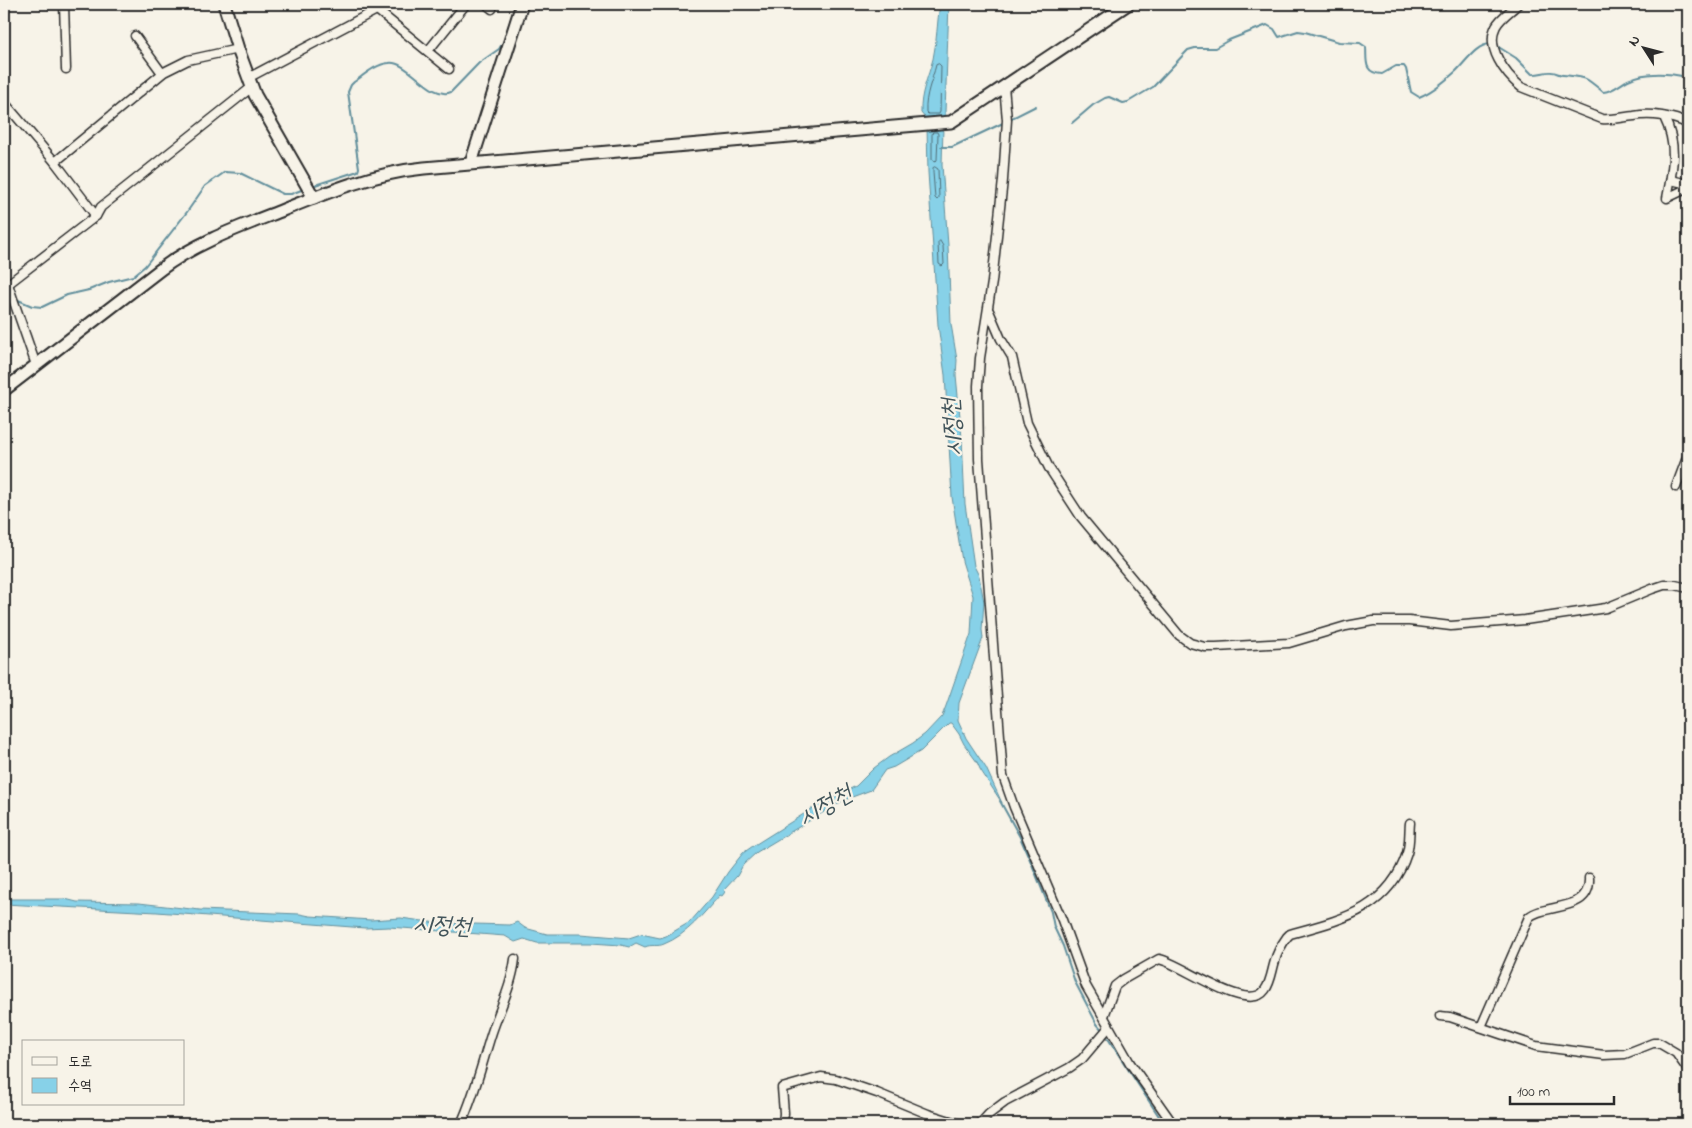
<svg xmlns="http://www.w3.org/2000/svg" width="1692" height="1128" font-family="'Indie Flower','Poor Story',sans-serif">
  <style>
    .water { fill: #87d1e8; stroke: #628f9c }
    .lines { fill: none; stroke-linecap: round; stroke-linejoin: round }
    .shore { stroke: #506d77; stroke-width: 1 }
    .stream { stroke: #628f9c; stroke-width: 2 }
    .street-casing { stroke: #2b2b2b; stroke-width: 11 }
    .secondary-casing { stroke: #2b2b2b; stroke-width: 15 }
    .street { stroke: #f7f3e8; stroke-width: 8 }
    .secondary { stroke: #f7f3e8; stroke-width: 11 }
    .labels { text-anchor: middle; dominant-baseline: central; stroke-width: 4.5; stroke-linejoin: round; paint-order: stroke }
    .water-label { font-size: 24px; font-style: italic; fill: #42545a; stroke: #f7f3e8 }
  </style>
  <rect width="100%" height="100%" fill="#f7f3e8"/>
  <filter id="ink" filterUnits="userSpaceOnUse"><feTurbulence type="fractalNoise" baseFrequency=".02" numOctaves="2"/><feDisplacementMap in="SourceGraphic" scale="10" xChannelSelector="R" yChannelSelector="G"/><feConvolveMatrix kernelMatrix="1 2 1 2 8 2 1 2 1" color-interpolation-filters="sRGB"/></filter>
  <g filter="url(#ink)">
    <g class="water">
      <path d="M940,4H949L945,112V117L926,119L921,113C920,93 928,78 933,59C937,41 937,22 940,4Z"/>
      <path d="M927,127H943L942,165L948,245L951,324L957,360L956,375L962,438L965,504L974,566L979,576L984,602L982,630L983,638L959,703L958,720L966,738L986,768L1002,803L980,769L977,762L964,744L959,734L951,723H949L921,751L894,767L885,770L871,790L844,800L757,852L743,865L737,876L724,890L725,892L722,896L720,895C703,914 687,935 664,944C658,947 651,944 645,947L636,943L629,947L621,945L591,943H537L524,939L515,942L505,936L389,927L365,928L157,912L4,904V899H65L77,902L139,903L200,910L300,914L310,916L371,920L401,918L437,923L510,925L517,922L525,928L547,934H581L629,938L641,934L660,938L666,936L690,922L712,897L728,872L743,853L753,846L818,805L856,786L874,768L889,757L913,743L925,734L942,716L946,706L971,634L973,596L962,561L952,497L945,375L938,325L928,172Z"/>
    </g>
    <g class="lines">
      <g class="shore">
        <path d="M939,64L941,66L940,112L939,114H928L926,112C925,95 932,81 936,65Z"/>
        <path d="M933,132H937L938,134L937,160L935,162L932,160V135Z"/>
        <path d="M935,167L938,169L939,198L937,200L935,198L933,172V168Z"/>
        <path d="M940,241L943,246L944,264L942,266L939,264L938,243Z"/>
      </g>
      <g class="stream">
        <path d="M1497,46L1516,58L1532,74C1539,75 1545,71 1552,72C1556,72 1559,75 1563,75C1588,78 1584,76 1603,92C1612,92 1620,84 1628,80C1646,71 1669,73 1688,77"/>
        <path d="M1010,119L1036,106"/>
        <path d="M1072,123L1093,105L1105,98L1109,97L1123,103L1128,102L1153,87L1188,50L1195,48H1215L1229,40L1267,25L1274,29L1279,37L1298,31L1305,32L1339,42L1360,43L1366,47C1367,61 1363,73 1382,74L1396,66H1404L1406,69L1411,92L1419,97C1432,92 1445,81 1455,72C1465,63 1476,44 1491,44"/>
        <path d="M941,147H952L1003,123"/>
        <path d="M312,186L358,171L359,168L348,92L351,85L354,82C364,75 376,64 389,63C408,60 431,101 451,92L479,63L499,49L505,39"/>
        <path d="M4,298L11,297"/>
        <path d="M16,299L32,306L42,307L67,295L89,290L109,282L133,276L145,266L187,212L205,186L225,172L240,173L283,194H291L304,189"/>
        <path d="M1000,801L1020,837L1031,862L1051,912L1054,927L1063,946L1075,982L1097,1024L1103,1031"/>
        <path d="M1105,1034L1164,1124"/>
      </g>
      <g class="street-casing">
        <g id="street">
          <path d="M64,4L66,69"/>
          <path d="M486,4L492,9"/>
          <path d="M1518,4C1511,11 1501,17 1496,26C1485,47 1505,74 1521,87L1602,119C1613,120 1623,117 1634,116C1651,113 1673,116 1688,124"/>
          <path d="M377,10L449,69"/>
          <path d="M135,36L162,73"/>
          <path d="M428,51L466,4"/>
          <path d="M248,78L388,4"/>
          <path d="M1004,86L1007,120L1003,180L992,282L980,358L978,386L979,459L1003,776L1014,807L1062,920L1086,986L1130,1063L1173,1124"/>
          <path d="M4,102L55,162L96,216"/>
          <path d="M1664,117C1678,145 1673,168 1667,198L1688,188"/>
          <path d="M55,162L164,72L188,60L238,49"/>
          <path d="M1671,180L1688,184"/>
          <path d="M4,280L8,284L13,299L36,365"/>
          <path d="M8,284L96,216L101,207L252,87"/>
          <path d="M989,311L1001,339L1012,357L1027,423L1049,468L1081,517L1179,635L1190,643L1205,647H1216L1289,643L1346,626L1373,621H1409L1451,626L1525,620L1606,608L1652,589L1664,585H1675L1688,588"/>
          <path d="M1676,487L1688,455"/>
          <path d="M1104,1016L1115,986L1124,979L1159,959C1179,962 1248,1015 1265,990C1271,982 1272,970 1275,961C1277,952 1282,944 1287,937L1290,934C1340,920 1389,910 1407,853C1410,844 1409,832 1410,823"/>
          <path d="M1440,1016L1450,1017L1536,1046L1604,1055L1625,1054L1653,1043H1659L1676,1053L1688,1070"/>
          <path d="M1481,1027L1529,917C1545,903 1591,913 1589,878"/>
          <path d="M461,1124C475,1094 482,1063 492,1032C500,1008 512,985 515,959"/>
          <path d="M783,1124L784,1113L782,1088L821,1077L836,1079L877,1093L928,1114L960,1124"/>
          <path d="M980,1124L989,1114L1005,1102L1069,1068L1082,1059L1109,1027"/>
        </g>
      </g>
      <g class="secondary-casing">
        <g id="secondary">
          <path d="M224,4L238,49L255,95L314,198"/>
          <path d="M471,163L522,4"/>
          <path d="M4,390L161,269C196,243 237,228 278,212C325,193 373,173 424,168L951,122L1128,4"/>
        </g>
      </g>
      <use href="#street" class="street"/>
      <use href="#secondary" class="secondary"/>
    </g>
  </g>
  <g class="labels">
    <g class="water-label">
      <text transform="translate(954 427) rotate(-94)">시정천</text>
      <text transform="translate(826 807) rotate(-30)">시정천</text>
      <text transform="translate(442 927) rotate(3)">시정천</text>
    </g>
  </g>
  <rect width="1692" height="1128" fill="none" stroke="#f7f3e8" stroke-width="20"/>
  <rect x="10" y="10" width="1672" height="1108" fill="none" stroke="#2b2b2b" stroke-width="2" filter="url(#ink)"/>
  <rect x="22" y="1040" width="162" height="65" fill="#f7f3e8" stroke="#a5a39c"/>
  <rect x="32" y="1057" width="25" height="8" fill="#f7f3e8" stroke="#a5a39c"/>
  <text x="68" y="1066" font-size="15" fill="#2b2b2b">도로</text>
  <rect x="32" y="1078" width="25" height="15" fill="#87d1e8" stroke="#a5a39c"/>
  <text x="68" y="1090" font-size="15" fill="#2b2b2b">수역</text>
  <g transform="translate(1644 48) rotate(306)" stroke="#f7f3e8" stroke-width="4" paint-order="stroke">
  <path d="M0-4L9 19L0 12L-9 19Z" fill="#2b2b2b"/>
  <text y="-8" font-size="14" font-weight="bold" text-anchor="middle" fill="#2b2b2b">N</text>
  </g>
  <path d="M1510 1096v8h104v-8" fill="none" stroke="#2b2b2b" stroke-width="2.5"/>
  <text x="1517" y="1096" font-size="15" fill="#2b2b2b" stroke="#f7f3e8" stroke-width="4" paint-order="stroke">100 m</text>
</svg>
